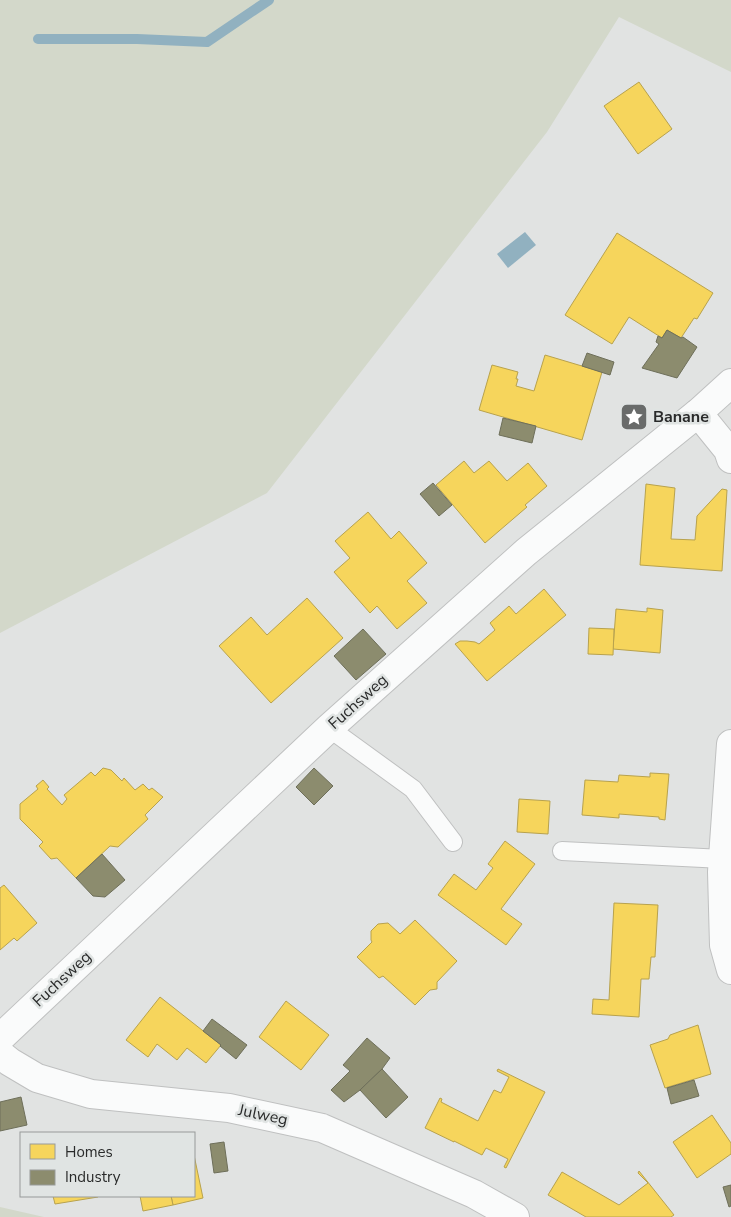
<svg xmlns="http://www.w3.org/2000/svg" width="731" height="1217" font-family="'Nunito Sans',sans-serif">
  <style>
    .green { fill: #d3d8ca }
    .water { fill: #91b1c0 }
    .homes { fill: #f6d55c; stroke: #b8a24d }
    .industry { fill: #8c8c6e; stroke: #6e6f5a }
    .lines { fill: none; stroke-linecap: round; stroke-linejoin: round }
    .stream { stroke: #91b1c0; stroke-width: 10 }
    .lane-casing { stroke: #bfc0c0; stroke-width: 20 }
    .street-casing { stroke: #bfc0c0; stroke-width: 30 }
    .lane { stroke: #fafbfb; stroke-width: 18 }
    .street { stroke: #fafbfb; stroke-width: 28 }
    .labels { text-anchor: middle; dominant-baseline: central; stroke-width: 5; stroke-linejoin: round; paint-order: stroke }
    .poi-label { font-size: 16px; font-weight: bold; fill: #292a2a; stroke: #e0e4e3; text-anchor: start }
    .street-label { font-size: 16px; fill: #292a2a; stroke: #e0e4e3 }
  </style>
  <rect width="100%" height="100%" fill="#e1e3e2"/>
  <g class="green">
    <path d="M0,0H731V72L619,17L547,132L267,493L0,633Z"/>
    <path d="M0,1207L44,1217H0Z"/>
  </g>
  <path class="water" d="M525,232L536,245L508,268L497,254Z"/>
  <g class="homes">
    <path d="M639,82L672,129L638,154L604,106Z"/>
    <path d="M617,233L713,293L697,319L694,318L681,338L667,330L662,338L629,317L612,344L565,315Z"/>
    <path d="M545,355L602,372L582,440L479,410L492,365L518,372L516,379H518L516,386L534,391Z"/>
    <path d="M464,461L474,473L489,461L507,481L528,463L547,486L525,505L527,507L485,543L436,485Z"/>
    <path d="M646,484L675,488L671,539L695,540L697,516L722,489L727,490L722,571L640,565Z"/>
    <path d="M368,512L391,539L399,531L427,563L407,581L427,603L397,629L377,606L370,613L334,572L350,558L335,541Z"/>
    <path d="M544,589L566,615L487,681L455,644L460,641H467L475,642L479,644L495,630L490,623L509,606L516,614Z"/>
    <path d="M307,598L343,638L271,703L219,646L251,617L267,635Z"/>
    <path d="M647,608L663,610L660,653L613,649L616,609L647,612Z"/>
    <path d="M589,628L614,629L613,655L588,654Z"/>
    <path d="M103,768L111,770L122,781L124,778L135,790L143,784L149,790L152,788L163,797L145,815L148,819L118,847L110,846L76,878L57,858L51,859L39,846L43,842L20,819V804L38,789L36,786L43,780L49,787L47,789L62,805L67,799L64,795L91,772L95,776Z"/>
    <path d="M650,773L669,774L665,820L659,819V817L619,814V818L582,815L585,780L618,782L619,775L650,777Z"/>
    <path d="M519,799L550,801L548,834L517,832Z"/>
    <path d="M505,841L535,864L501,909L522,924L506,945L438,895L454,874L476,890L493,868L488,864Z"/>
    <path d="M4,885L37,923L17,941L14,938L0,950V888Z"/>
    <path d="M614,903L658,905L655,957H651L649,979H641L639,1017L592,1014L593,999L609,1000Z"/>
    <path d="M415,920L457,961L437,982V989L430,990L415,1005L383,976L379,978L357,957L372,942L371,940V931L378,924L388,923L400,934Z"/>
    <path d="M160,997L221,1045L206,1063L187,1048L177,1060L157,1044L148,1057L126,1040Z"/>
    <path d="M286,1001L329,1035L301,1070L259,1037Z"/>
    <path d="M698,1025L711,1074L665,1088L650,1045L668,1039L670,1035Z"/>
    <path d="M498,1069L545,1092L506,1168L504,1167L508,1159L486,1148L482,1155L454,1141V1142L425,1128L440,1098L442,1099L441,1102L478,1121L494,1090L501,1093L509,1077L497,1071Z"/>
    <path d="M712,1115L731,1143V1154L697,1178L673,1142Z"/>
    <path d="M194,1155L203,1198L173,1205L171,1196H194Z"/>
    <path d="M639,1171L674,1215L671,1217H586L548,1195L562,1172L619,1205L648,1183L638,1173Z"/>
    <path d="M53,1196H98V1197L55,1204Z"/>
    <path d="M140,1196H171L173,1205L143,1211Z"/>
  </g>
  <g class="industry">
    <path d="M667,330L681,338L683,337L697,347L677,378L642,368L659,344L656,342L658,336L662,338Z"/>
    <path d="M587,353L614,362L610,375L582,366Z"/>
    <path d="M503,418L536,426L532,443L499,435Z"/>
    <path d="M433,483L452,505L439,516L420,494Z"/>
    <path d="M363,629L386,654L356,680L334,656Z"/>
    <path d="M314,768L333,786L314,805L296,787Z"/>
    <path d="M102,854L125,880L105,897L93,896L76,878Z"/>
    <path d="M212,1019L247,1045L236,1059L220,1046L221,1045L203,1031Z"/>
    <path d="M367,1038L390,1058L382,1069L360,1090L344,1102L331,1090L350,1071L343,1065Z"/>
    <path d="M382,1069L408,1097L386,1118L360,1090Z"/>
    <path d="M694,1080L699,1096L671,1104L667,1088Z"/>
    <path d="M21,1097L27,1125L0,1131V1102Z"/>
    <path d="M224,1142L228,1171L214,1173L210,1144Z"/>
    <path d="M731,1185V1206L729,1207L723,1187Z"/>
  </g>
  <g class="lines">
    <path class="stream" d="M38,39H137L207,42L269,0"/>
    <g class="lane-casing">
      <g id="lane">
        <path d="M329,728L413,789L453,842"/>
        <path d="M562,851L723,859"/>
      </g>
    </g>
    <g class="street-casing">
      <g id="street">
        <path d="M698,413L728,450L731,459"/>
        <path d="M731,744L722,872L724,945L731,970"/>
        <path d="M0,1038L329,728L526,552L698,413L731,383"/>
        <path d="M0,1054L10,1062L37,1078L91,1094L229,1108L322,1128L474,1194L515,1217"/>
      </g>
    </g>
    <use href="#lane" class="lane"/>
    <use href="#street" class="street"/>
  </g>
  <defs>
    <g id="sight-square" transform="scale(1.4375)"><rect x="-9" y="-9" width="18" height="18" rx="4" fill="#696b6a" stroke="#e0e4e3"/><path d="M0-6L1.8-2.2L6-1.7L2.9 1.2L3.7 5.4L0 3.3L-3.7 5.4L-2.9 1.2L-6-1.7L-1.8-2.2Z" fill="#fff"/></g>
  </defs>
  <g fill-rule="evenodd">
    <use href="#sight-square" x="634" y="417"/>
  </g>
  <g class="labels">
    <g class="poi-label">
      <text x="653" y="417">Banane</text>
    </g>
    <g class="street-label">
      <text transform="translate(358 702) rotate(-42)">Fuchsweg</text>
      <text transform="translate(62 979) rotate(-43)">Fuchsweg</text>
      <text transform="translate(263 1115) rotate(12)">Julweg</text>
    </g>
  </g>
  <rect x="20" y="1132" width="175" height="65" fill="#e0e4e3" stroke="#979a99"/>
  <rect x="30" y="1144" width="25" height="15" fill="#f6d55c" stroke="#979a99"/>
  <text x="65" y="1157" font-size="15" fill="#292a2a">Homes</text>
  <rect x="30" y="1170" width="25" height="15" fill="#8c8c6e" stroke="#979a99"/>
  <text x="65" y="1182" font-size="15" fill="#292a2a">Industry</text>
</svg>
